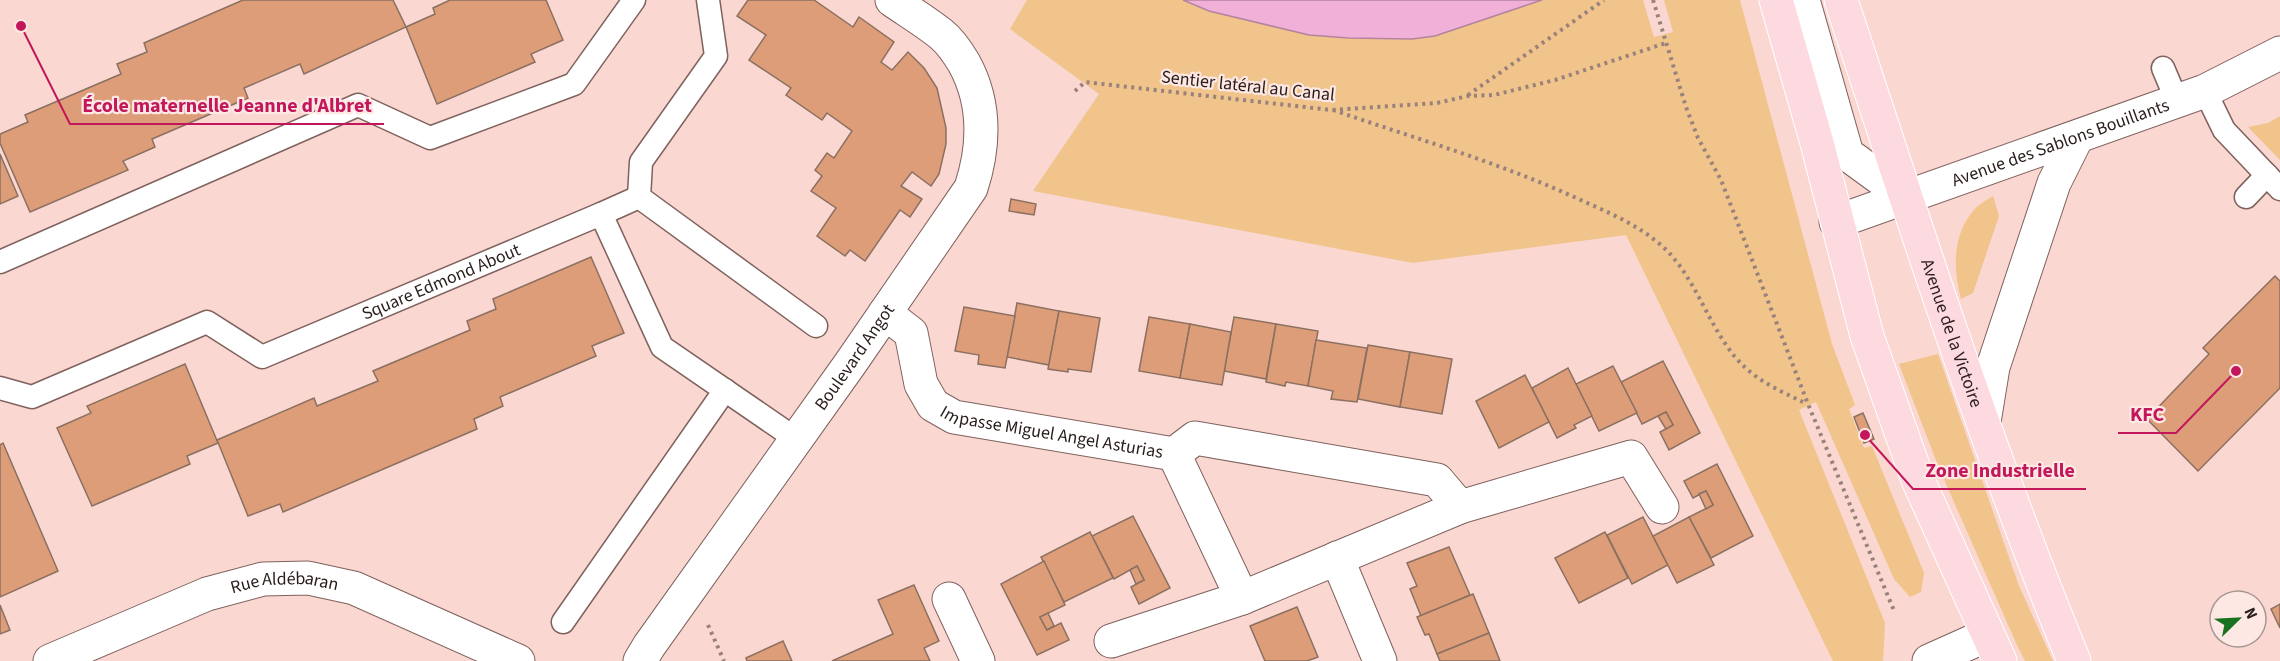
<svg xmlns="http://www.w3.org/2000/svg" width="2280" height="661" font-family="'Source Sans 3',sans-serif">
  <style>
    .green { fill: #f0c48a }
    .water { fill: #f0b0d8; stroke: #b4849f; stroke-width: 1.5 }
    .building { fill: #dd9d79; stroke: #8b7061; stroke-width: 1.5 }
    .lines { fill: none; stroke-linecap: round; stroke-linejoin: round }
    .service-casing { stroke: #7f615d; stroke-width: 25 }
    .minor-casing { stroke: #7f615d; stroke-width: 35 }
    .tertiary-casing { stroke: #7f615d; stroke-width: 35 }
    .primary-casing { stroke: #fff; stroke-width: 35 }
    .path { stroke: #99817c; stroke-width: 4; stroke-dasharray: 3 4.5; stroke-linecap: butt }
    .service { stroke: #fff; stroke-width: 22 }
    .minor { stroke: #fff; stroke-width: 33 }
    .tertiary { stroke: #fff; stroke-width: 33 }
    .primary { stroke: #fdd9e0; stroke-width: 33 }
    .labels { text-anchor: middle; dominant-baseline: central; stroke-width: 4.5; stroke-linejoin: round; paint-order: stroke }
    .street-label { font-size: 18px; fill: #291d1b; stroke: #fde8e4 }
    .leader { fill: none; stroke: #c2185b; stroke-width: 2 }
    .callout-dot { fill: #c2185b; stroke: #fde8e4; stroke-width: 2 }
    .callout-label { font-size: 20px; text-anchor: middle; font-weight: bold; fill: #c2185b; stroke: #fde8e4; stroke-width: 4.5; stroke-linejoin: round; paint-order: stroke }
  </style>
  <rect width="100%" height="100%" fill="#fad7d1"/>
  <g class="green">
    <path d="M1027,0H1183L1209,11L1309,35L1348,38L1411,39L1435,36L1542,0H1643L1654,37L1673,32L1664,0H1740L1832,344L1855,405L1849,409L1864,448L1872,446L1924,573L1921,592L1910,597L1894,579L1816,402L1799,410L1885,623L1883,661H1833L1626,235L1413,263L1033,191L1099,94L1010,29Z"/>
    <path d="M2280,116V160L2248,127L2268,123Z"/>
    <path d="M1993,196L1999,216L1973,293L1961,299C1953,269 1952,235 1974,210C1979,204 1987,200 1993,196Z"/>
    <path d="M1938,354L2019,586L2053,661H2025L2017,645L1939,468L1899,364Z"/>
  </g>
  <path class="water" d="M1183,0H1542L1435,36L1412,39L1348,38L1309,35L1209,11Z"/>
  <g class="building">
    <path d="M243,0H393L406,27L304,74L300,64L244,88L248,98L152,139L155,147L123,161L128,170L30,212L0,143V134L28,122L25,115L121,74L117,64L147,52L144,43Z"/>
    <path d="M450,0H546L563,40L531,54L535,62L437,104L406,27L435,14L433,8Z"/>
    <path d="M748,0H814L853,27L859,17L894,42L881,62L892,70L908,52L924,68L937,88L946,128V144L939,174L931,186L912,172L901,186L922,199L910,217L900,210L865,261L850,250L845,256L817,236L836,208L811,191L822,176L815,170L827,153L834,158L852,131L827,113L822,120L786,95L791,88L749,60L766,35L737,16Z"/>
    <path d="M0,154L18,196L0,204Z"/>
    <path d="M1011,199L1036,204L1034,215L1009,211Z"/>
    <path d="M591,257L624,333L592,346L596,356L500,397L503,406L474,419L477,429L283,512L280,504L248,516L217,440L314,398L317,406L378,381L373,371L470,330L467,321L496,309L493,299Z"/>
    <path d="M2275,276L2280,281V388L2198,471L2147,419L2209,354L2203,348Z"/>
    <path d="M1017,303L1059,311L1049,365L1007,357Z"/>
    <path d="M964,307L1015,316L1005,368L978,364L979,355L955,351Z"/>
    <path d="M1059,311L1100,318L1091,372L1068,369V372L1048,369Z"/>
    <path d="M1149,317L1190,324L1180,378L1139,371Z"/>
    <path d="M1234,317L1276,324L1266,379L1224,371Z"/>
    <path d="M1190,324L1231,332L1222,385L1180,378Z"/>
    <path d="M1276,324L1318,331L1308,386L1286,382L1285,386L1266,382Z"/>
    <path d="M1316,340L1367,348L1357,402L1331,399L1333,391L1308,386Z"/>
    <path d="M1368,345L1410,352L1400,407L1358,399Z"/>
    <path d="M1410,352L1452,359L1442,414L1400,407Z"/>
    <path d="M1663,361L1700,433L1669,450L1660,432L1673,425L1666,412L1642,424L1621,382Z"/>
    <path d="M185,364L218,443L187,456L190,464L92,506L57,428L91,413L87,406Z"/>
    <path d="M1613,366L1637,413L1599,431L1576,384Z"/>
    <path d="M1568,368L1592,416L1574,425L1576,428L1557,438L1532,388Z"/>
    <path d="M1525,375L1549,422L1499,448L1476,401Z"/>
    <path d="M1666,412L1673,425L1666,429L1658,416Z"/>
    <path d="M1863,413L1874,439L1864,443L1854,417Z"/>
    <path d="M3,443L58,571L0,597V445Z"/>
    <path d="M1717,464L1753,536L1711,558L1689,517L1713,505L1706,491L1693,498L1684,481Z"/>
    <path d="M1706,491L1713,505L1706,509L1699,494Z"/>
    <path d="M1133,516L1170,588L1139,604L1131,587L1144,580L1137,566L1114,579L1092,536Z"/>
    <path d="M1643,517L1668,565L1632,584L1607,535Z"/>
    <path d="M1689,517L1714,565L1677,583L1653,536Z"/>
    <path d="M1090,532L1113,578L1064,602L1041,557Z"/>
    <path d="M1605,532L1628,578L1579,603L1555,558Z"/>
    <path d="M1449,547L1470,595L1421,616L1410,589L1417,586L1407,563Z"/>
    <path d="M1044,561L1065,605L1040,617L1047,630L1061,623L1069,640L1037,655L1001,584Z"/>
    <path d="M1137,566L1144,580L1136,584L1130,570Z"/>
    <path d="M914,585L939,641L924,648L930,661H832L893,634L878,600Z"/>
    <path d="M1473,594L1489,633L1437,654L1429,634L1425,635L1417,617Z"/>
    <path d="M2280,604V628L2271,609Z"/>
    <path d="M0,605L10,630L0,634Z"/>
    <path d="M1297,607L1318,657L1307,661H1265L1250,626Z"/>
    <path d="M1048,613L1054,626L1047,630L1040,617Z"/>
    <path d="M1489,633L1500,661H1440L1437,654Z"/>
    <path d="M783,641L792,661H747L746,658Z"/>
  </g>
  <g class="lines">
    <g class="service-casing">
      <g id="service">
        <path d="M2163,68L2177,101"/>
        <path d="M2205,91L2224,130L2280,189"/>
        <path d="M639,197L641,162L716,56L708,0"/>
        <path d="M2246,197L2267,175"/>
        <path d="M601,214L639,197L816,326"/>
        <path d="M0,262L358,105L430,138L574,84L634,0"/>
        <path id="s1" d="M0,388L32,397L207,322L262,357L601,214L662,347L796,439"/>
        <path d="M563,622L725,390"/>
      </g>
    </g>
    <g class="minor-casing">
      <g id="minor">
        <path d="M1803,0L1847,154L1906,197"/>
        <path id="s2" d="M1836,222L2205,91L2280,53"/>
        <path id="s3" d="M885,313L911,333L921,384L933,405L954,417L1174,454L1242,598"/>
        <path d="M1984,422L1993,367L2054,183L2077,137"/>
        <path d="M1174,454L1195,438L1437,480L1460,507"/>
        <path d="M1337,558L1380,661"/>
        <path d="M949,599L978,661"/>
        <path d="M1111,641L1242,598L1460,507L1631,457L1662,507"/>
        <path id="s4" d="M50,661L207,594L263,579L308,578L354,588L518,661"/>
        <path d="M1929,661L1987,635"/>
      </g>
    </g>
    <g class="tertiary-casing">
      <g id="tertiary">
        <path id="s5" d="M640,661L649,646L850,364L971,188C985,145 986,103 964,63C958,53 951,42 941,34C926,22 908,11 892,0"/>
      </g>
    </g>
    <g class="primary-casing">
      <g id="primary">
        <path d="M1776,0L1817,143L1867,336L1918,480L2000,661"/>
        <path id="s6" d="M1841,0C1914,222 1985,445 2074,661"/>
      </g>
    </g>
    <g class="path">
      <path d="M1653,0L1686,107L1698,138L1721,180L1808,404L1895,613"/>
      <path d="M1075,91L1085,82L1331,110L1437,103L1468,96L1494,95L1555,80L1666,43"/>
      <path d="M1468,95L1604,0"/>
      <path d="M1333,110C1417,139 1504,164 1585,202C1610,213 1635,224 1656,241C1698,273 1709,337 1748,370C1765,385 1787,394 1807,404"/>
      <path d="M708,625L724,661"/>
    </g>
    <use href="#service" class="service"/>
    <use href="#minor" class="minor"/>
    <use href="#tertiary" class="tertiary"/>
    <use href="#primary" class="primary"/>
  </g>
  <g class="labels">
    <g class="street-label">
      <text transform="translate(1248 86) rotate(6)">Sentier latéral au Canal</text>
      <text stroke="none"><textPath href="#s2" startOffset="238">Avenue des Sablons Bouillants</textPath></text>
      <text stroke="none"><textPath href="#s1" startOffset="483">Square Edmond About</textPath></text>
      <text stroke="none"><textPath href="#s6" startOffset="351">Avenue de la Victoire</textPath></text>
      <text stroke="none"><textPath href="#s5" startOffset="372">Boulevard Angot</textPath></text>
      <text stroke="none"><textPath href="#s3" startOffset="232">Impasse Miguel Angel Asturias</textPath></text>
      <text stroke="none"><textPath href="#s4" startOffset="250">Rue Aldébaran</textPath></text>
    </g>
  </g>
  <path class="leader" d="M21 26L70 124H384M2236 371L2176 433H2118M1865 435L1913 489H2086"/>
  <g class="callout-dot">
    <circle cx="21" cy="26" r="6"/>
    <circle cx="2236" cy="371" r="6"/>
    <circle cx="1865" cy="435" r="6"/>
  </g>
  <g class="callout-label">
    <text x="227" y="112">École maternelle Jeanne d'Albret</text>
    <text x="2147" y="421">KFC</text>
    <text x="2000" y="477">Zone Industrielle</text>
  </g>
  <g transform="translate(2238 619) rotate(66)"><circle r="28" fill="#fde8e4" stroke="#a89794" stroke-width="1.5"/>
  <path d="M0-4.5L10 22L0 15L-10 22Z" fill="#19721f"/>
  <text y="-9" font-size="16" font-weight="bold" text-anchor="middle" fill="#291d1b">N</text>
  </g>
</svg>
